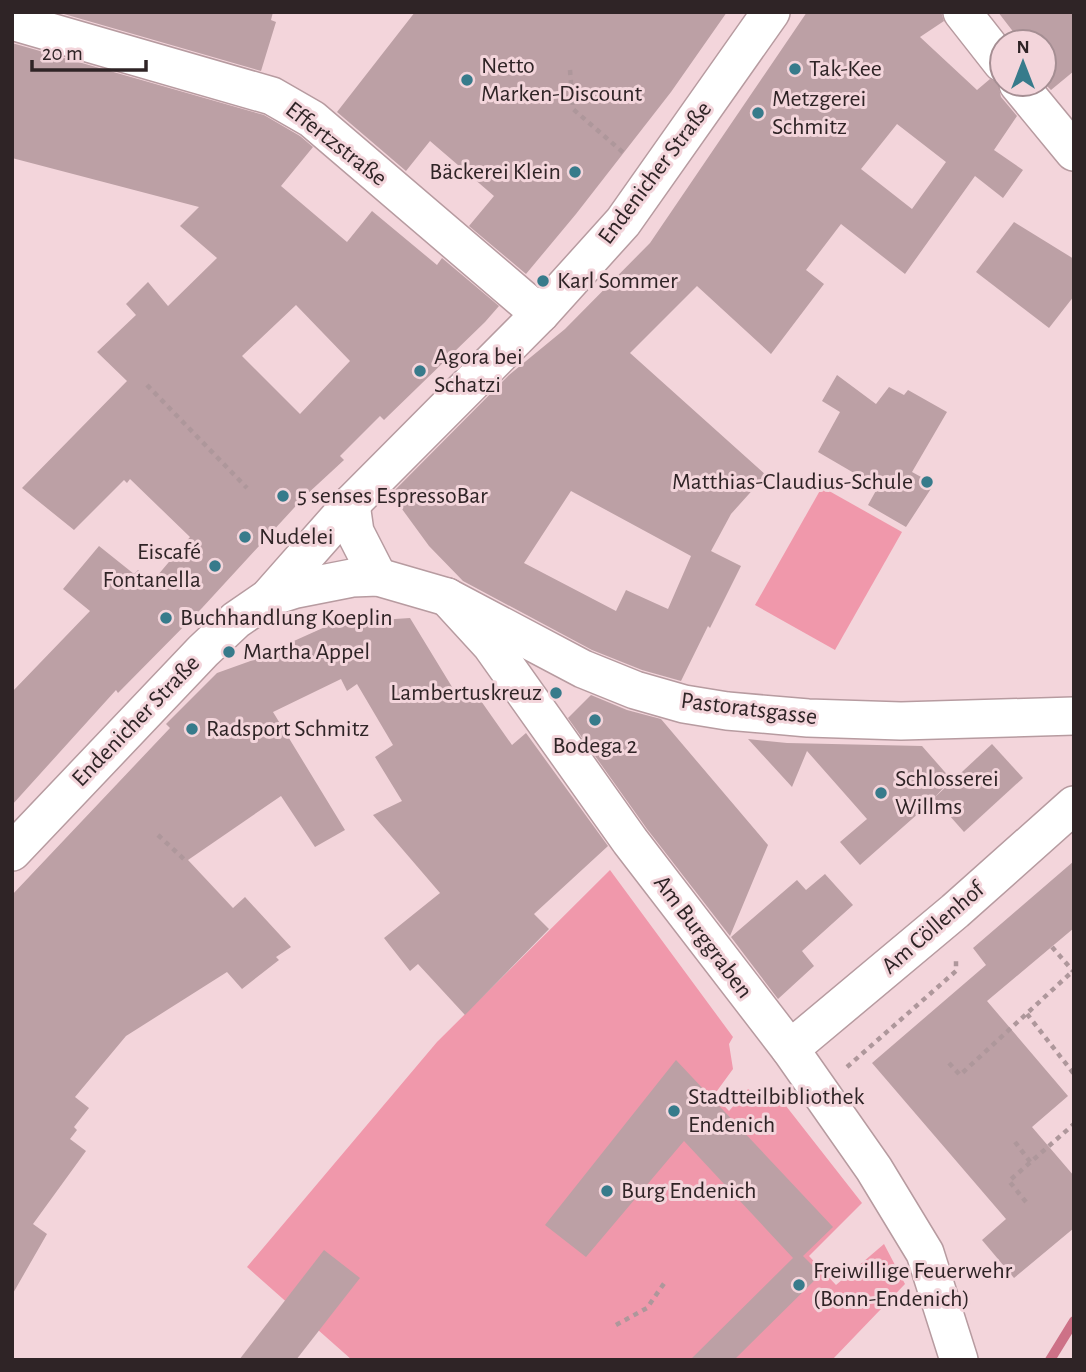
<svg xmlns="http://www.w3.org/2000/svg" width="1086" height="1372" font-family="'Alegreya Sans',sans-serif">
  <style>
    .green { fill: #f098ab }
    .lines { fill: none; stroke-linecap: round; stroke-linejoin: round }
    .stream { stroke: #cd7187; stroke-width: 10 }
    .building { fill: #bca0a5; fill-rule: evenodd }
    .minor-casing { stroke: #b79ba0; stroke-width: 40 }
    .path { stroke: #ae979b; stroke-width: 4.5; stroke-dasharray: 5 5; stroke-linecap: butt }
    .minor { stroke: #fff; stroke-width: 37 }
    .poi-dot { fill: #377b8b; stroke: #f3d5db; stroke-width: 2.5 }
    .labels { text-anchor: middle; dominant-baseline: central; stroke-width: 6; stroke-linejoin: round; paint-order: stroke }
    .poi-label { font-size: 24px; fill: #2f2426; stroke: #f3d5db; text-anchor: start }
    .street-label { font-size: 24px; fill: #2f2426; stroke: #f3d5db }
  </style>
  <rect width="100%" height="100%" fill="#f3d5db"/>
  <g class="green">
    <path d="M822,487L902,532L835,650L755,605Z"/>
    <path d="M610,870L733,1037L729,1044L733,1069L714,1095L729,1111L748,1089L760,1097H779L862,1203L809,1256L836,1285L884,1244L905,1284L832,1360H352L247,1267L437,1042Z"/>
  </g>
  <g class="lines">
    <path class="stream" d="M1050,1360L1074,1321"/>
  </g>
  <g class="building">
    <path d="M57,12H273L271,20L276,22L261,71Z"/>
    <path d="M415,12H727L671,92L576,214L526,274L469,226L494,196L430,141L406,171L337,112Z"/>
    <path d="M807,12H941L944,21L920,37L977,90L990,79L998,83L1001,97L1017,116L994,150L1023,170L1003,198L975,176L905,274L841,224L806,270L824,284L771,354L697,286L630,353L766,475L731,514L711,551L741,566L710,628L708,626L681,681L642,670L592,650L463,581L429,546L391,494L509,375L565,329L650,243ZM897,124L946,162L912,209L861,169ZM571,491L691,556L668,609L626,590L616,611L524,563Z"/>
    <path d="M998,12H1074V71L1051,90L1044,83V42H1021Z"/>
    <path d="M12,43L264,115L300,136L313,147L281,186L347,242L372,211L437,265L442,258L499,306L485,322L384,420L380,416L340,456L344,460L305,496L202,608L118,693L116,690L12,805V692L90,611L63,589L99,546L134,574L138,570L152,582L190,537L130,479L127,483L124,480L74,530L22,488L127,381L97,352L136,315L126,304L148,282L168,306L217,258L180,226L199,207L12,158ZM296,305L350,361L300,414L242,356Z"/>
    <path d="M1014,222L1074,259V296L1049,328L976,272Z"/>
    <path d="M837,375L876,404L889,387L904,395L908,390L947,412L912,472L934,484L906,527L868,505L878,487L818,452L840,412L822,401Z"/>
    <path d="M345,618L365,621L410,618L460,700L474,691L512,745L526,733L608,846L534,914L549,929L465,1015L418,964L410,971L384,938L440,893L373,815L402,801L375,757L393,745L357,684L347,691L341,679L273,712L345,830L315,847L281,796L188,860L233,908L245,897L291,947L276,957L279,960L242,989L227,972L126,1036L75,1097L89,1108L74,1127L77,1130L70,1139L86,1151L33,1224L47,1234L12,1295V895L170,728L166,724L217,673L287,648L285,645Z"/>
    <path d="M591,695L627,710L661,719L768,845L730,936L647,829L568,718Z"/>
    <path d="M748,739L787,743L922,746L951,779L929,804L860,865L840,842L867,819L807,751L792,787Z"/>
    <path d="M992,744L1023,778L964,832L934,798Z"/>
    <path d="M1074,861V928L987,1001L1068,1096L1032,1127L1074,1176V1228L1014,1278L982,1240L1006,1219L872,1063L986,965L973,948Z"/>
    <path d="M825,874L853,905L802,951L814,966L778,999L731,937L797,880L806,890Z"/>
    <path d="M676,1060L833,1227L803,1256L821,1274L734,1360H690L793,1258L684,1141L586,1257L545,1225Z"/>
    <path d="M324,1250L360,1278L296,1360H239Z"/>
  </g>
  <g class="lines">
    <g class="minor-casing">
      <g id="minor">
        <path d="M962,12L1002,63"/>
        <path d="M12,21L272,96L312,119L540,314"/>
        <path d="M1018,84L1074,152"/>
        <path d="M351,504L355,532L378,577"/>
        <path d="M447,597L491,645L630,841L790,1049L874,1169L925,1253L959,1360"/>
        <path d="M268,598L296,589L352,578L378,577L447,597L583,669L635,690L684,704L727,711L808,718L901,721L1074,716"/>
        <path d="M12,852L203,651L236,620L268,598L351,504L540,314L623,222L771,12"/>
        <path d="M790,1049L955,911L1074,805"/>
      </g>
    </g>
    <g class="path">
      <path d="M570,70L573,109L626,155"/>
      <path d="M147,385L247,488"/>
      <path d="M158,835L186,861"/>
      <path d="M1052,947L1073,971"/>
      <path d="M1027,1014L1074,1074"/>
      <path d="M949,1063L960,1075L1074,970"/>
      <path d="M847,1067L956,971V961"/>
      <path d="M1015,1142L1031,1163"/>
      <path d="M1026,1202L1009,1181L1074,1124"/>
      <path d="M616,1325L647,1308L665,1282"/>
    </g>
    <use href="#minor" class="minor"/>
  </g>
  <g class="poi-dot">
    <circle cx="795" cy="69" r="7"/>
    <circle cx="467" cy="80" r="7"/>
    <circle cx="758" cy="113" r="7"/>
    <circle cx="575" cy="172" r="7"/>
    <circle cx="543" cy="281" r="7"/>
    <circle cx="420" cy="371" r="7"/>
    <circle cx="927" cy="482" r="7"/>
    <circle cx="283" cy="496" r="7"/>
    <circle cx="245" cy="537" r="7"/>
    <circle cx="215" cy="566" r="7"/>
    <circle cx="166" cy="618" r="7"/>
    <circle cx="229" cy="652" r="7"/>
    <circle cx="556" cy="693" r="7"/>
    <circle cx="595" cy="720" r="7"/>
    <circle cx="192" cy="729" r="7"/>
    <circle cx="881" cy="793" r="7"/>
    <circle cx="674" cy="1111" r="7"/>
    <circle cx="607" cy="1191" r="7"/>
    <circle cx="799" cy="1285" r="7"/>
  </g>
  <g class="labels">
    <g class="poi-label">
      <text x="481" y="66">Netto<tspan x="481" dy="28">Marken-Discount</tspan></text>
      <text x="809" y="69">Tak-Kee</text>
      <text x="772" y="99">Metzgerei<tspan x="772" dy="28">Schmitz</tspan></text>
      <text x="561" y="172" text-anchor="end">Bäckerei Klein</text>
      <text x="557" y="281">Karl Sommer</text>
      <text x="434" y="357">Agora bei<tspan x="434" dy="28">Schatzi</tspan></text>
      <text x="913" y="482" text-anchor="end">Matthias-Claudius-Schule</text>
      <text x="297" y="496">5 senses EspressoBar</text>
      <text x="259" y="537">Nudelei</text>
      <text x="201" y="552" text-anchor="end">Eiscafé<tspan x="201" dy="28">Fontanella</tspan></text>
      <text x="180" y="618">Buchhandlung Koeplin</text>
      <text x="243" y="652">Martha Appel</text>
      <text x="542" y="693" text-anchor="end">Lambertuskreuz</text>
      <text x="206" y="729">Radsport Schmitz</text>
      <text x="595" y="746" text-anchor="middle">Bodega 2</text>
      <text x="895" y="779">Schlosserei<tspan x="895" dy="28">Willms</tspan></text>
      <text x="688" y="1097">Stadtteilbibliothek<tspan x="688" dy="28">Endenich</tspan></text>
      <text x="621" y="1191">Burg Endenich</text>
      <text x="813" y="1271">Freiwillige Feuerwehr<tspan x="813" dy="28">(Bonn-Endenich)</tspan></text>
    </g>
    <g class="street-label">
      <text transform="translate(336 144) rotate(38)">Effertzstraße</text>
      <text transform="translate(655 173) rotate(-53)">Endenicher Straße</text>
      <text transform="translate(749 709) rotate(7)">Pastoratsgasse</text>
      <text transform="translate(136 721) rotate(-46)">Endenicher Straße</text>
      <text transform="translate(933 928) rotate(-41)">Am Cöllenhof</text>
      <text transform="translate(703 937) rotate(53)">Am Burggraben</text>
    </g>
  </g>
  <rect width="1086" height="1372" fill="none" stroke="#2f2426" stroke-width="28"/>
  <g transform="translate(1023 63)"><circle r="33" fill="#f3d5db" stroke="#a58e93" stroke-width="2"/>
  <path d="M0-5L12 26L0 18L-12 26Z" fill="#377b8b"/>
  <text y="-10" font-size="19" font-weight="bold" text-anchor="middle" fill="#2f2426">N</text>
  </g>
  <path d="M32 60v10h114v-10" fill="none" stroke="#2f2426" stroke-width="3.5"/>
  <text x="42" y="60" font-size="21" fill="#2f2426" stroke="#f3d5db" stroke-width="5" paint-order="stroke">20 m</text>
</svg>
